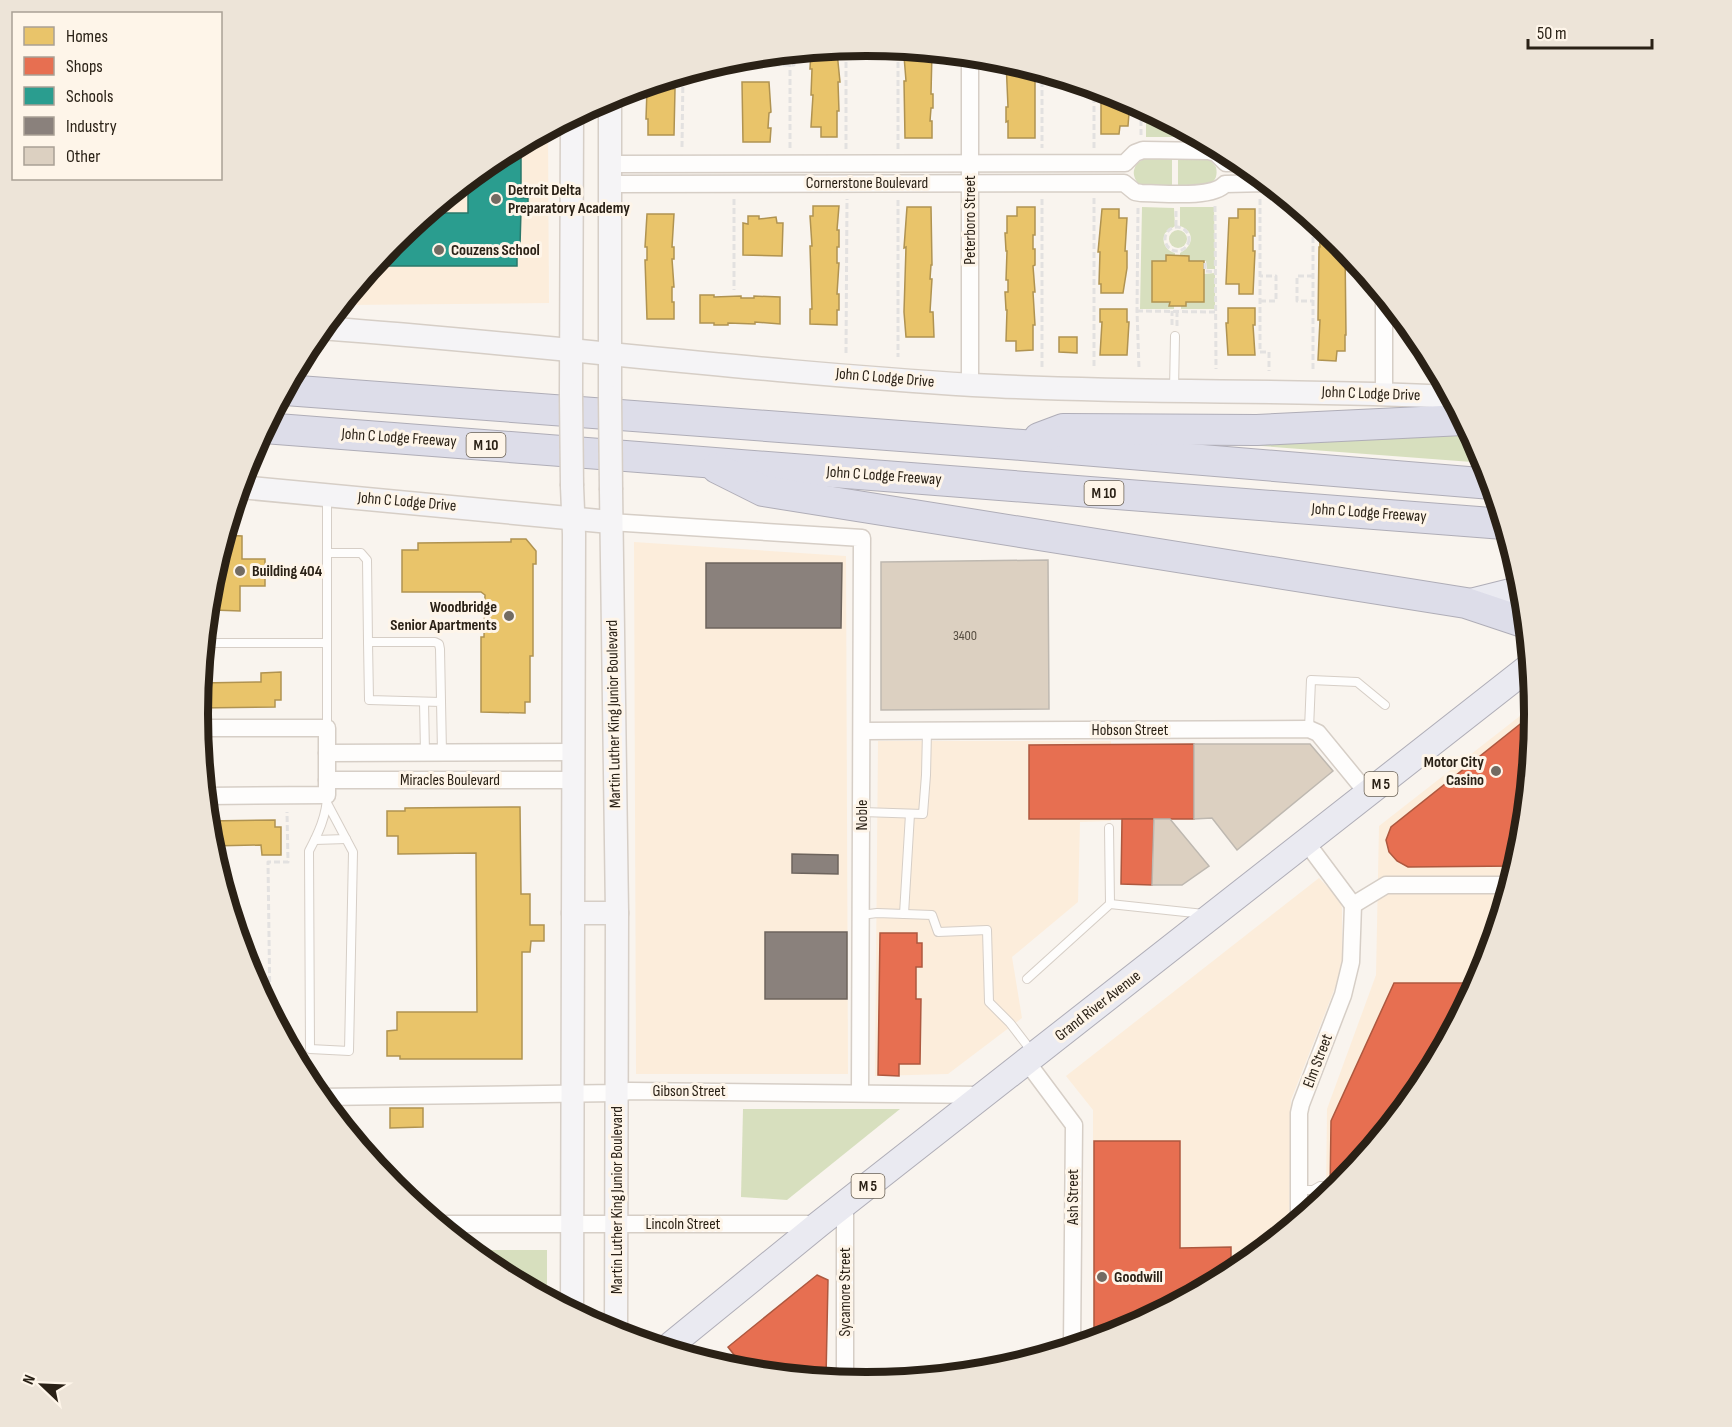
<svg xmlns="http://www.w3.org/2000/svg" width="1732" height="1427" font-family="'Sofia Sans Condensed',sans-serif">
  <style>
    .built { fill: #fceddb }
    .green { fill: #d7dfbe }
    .homes { fill: #e9c46a; stroke: #b09351; stroke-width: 1.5 }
    .shops { fill: #e76f51; stroke: #ae583f; stroke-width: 1.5 }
    .schools { fill: #2a9d8f; stroke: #2a786b; stroke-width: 1.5 }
    .industry { fill: #8a817c; stroke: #6d645d; stroke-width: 1.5 }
    .building { fill: #dcd0c1; stroke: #beb8b0; stroke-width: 1.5 }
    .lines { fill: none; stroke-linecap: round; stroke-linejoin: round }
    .lane-casing { stroke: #d6cec6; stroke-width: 10 }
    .street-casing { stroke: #d6cec6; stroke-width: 19 }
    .secondary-casing { stroke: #d6cec6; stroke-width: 25 }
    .primary-casing { stroke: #afadb7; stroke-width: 28 }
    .highway-casing { stroke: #afadb7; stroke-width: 32 }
    .path { stroke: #e3e1e0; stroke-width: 3; stroke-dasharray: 6 3; stroke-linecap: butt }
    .lane { stroke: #fefdfc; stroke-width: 8 }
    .street { stroke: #fefdfc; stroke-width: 16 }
    .secondary { stroke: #f5f4f6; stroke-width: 22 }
    .primary { stroke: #eaeaf1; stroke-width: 26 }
    .highway { stroke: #dddde9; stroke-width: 30 }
    .secondary-bridge-casing { stroke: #d6cec6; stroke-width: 25; stroke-linecap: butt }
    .secondary-bridge { stroke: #f5f4f6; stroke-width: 22 }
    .poi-dot { fill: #726b62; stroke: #fef5e9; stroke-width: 2 }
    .labels { text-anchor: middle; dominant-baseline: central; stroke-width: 6; stroke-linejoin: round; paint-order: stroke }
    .number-label { font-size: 14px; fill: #564d41 }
    .shield { fill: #fef5e9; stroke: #6a6155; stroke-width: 1.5 }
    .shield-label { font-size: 15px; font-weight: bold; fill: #2a2116 }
    .street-label { font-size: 16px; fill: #2a2116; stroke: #fef5e9 }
    .poi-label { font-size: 16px; font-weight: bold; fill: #2a2116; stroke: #fef5e9; text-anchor: start }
    .rim { fill: none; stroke: #2a2116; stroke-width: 8 }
  </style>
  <rect width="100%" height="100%" fill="#f9f4ee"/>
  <g class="built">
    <path d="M548,129L549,303L347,305V297L394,241L495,157Z"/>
    <path d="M634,542L846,556L848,1074H636Z"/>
    <path d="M1534,705V714L1522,844L1483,970L1422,1085L1338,1186L1326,1197L1327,1109L1376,975L1379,826Z"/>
    <path d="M878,741H1111V821L1080,822L1078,902L1012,957L1022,1018L948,1074L875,1076Z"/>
    <path d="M1319,878L1340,900L1342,908V965L1340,975L1291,1100L1289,1227L1237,1270L1122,1331L1093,1340V1110L1066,1076Z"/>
  </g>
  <g class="green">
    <path d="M1146,109L1172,123L1174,137H1146Z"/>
    <path d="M1145,159H1172V186L1139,184C1130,175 1133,163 1145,159Z"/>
    <path d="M1178,159L1210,160L1216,167C1221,191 1193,186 1178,186Z"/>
    <path d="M1142,207L1174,208L1175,226L1165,233C1161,242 1166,251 1175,253V256L1166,261H1152V302H1170V306H1174V309H1140Z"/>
    <path d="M1180,207H1214L1215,269H1207L1206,261H1189L1188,256H1180V253C1194,246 1195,231 1180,226Z"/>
    <circle cx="1178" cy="239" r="9"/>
    <path d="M1215,273V309H1181V306H1185L1186,302H1204V274Z"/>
    <path d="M1469,430L1485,463L1248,445V436Z"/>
    <path d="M743,1109H900L787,1200L741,1197Z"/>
    <path d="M471,1250H547V1297L494,1269Z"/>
  </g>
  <g class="homes">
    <path d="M840,48V52H837L840,82H838L839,111H837V137H821V127H811L813,95H811L812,69H810L811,51Z"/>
    <path d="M906,49L932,52L931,94H933V108H931L930,121H932V138H905L904,81H906L904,56H906Z"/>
    <path d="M780,53V58L757,56Z"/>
    <path d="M1006,61L1035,70V138H1008V121L1006,122V107H1008Z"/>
    <path d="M673,77V89H675L674,135H648V119H646L647,89H646V85Z"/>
    <path d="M742,82H769L771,112L769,113L768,128H771L770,142H743Z"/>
    <path d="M1101,90L1130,100L1128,126H1120L1119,134H1101Z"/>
    <path d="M813,206H839L837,230H839V247H837V263H839L837,294H839V310H837V325L810,324V309H812L810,246H812L810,216H813Z"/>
    <path d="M907,207H931L932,265H931L930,279H932L930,312H933L934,337H906L904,312L906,247L904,248Z"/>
    <path d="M1017,207H1035V235H1033V249H1035V265L1033,266L1035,292H1033L1035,325H1033V350L1016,351V341H1006L1007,310H1006L1005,292H1008V280H1006L1007,251H1006L1005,233H1007V216H1017Z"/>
    <path d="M1102,209H1119V218H1127L1125,251H1127V268L1123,293H1101V284H1099L1100,252H1098Z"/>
    <path d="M1238,209H1255V236H1253V251H1255L1253,294H1239V284H1226L1229,218H1238Z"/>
    <path d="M647,214H674L672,247H674V259H672L674,287H672V302H674V319H647L645,260H647V247H645Z"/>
    <path d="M748,216H759V219L776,217L777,223H783L782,256L743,255V223L748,224Z"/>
    <path d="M1319,225L1345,248L1346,335H1345V351H1337L1336,361L1318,360L1320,320H1318L1319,247H1320Z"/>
    <path d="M1166,255L1189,256V261H1204V302H1186V306H1169L1170,302H1152V261H1166Z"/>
    <path d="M700,295H714V297L741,296V298H754V296L780,297V324L755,322V324L728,323V325H714V323H700Z"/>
    <path d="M1228,308H1255V325H1253L1255,355H1228L1226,323H1228Z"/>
    <path d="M1100,309H1127V322H1129L1127,355H1100L1102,322H1100Z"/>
    <path d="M1059,337H1077V353L1059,352Z"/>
    <path d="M1420,339L1422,342L1434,365H1427V355H1420Z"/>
    <path d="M225,535L242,536V559H265V586H240V611L214,610V586H210V583Z"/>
    <path d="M511,539H526L536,551V564H533V656H530V702H525V713L481,712V637H484L485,595L481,592H402V550H418V543L511,542Z"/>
    <path d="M281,672V700H275V707L198,708L201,677V683L261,682V673Z"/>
    <path d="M520,807L521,894H530V925H544V941H531L530,952H522V1059H400V1056H387V1031L397,1030V1012H477L476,853L398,854V836H387V811H405V808Z"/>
    <path d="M275,820V827H281V855H262L261,845L211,846L208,821Z"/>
    <path d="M390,1108H423V1127L390,1128Z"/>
  </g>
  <g class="shops">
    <path d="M1534,713L1522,844L1515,866L1408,867L1397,861L1389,852L1386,840L1391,827Z"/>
    <path d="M1194,744V819H1029V745Z"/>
    <path d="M1122,819H1154L1152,885L1121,884Z"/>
    <path d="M880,933H917V943H922V967H916V999H921L920,1064H899V1076L878,1075Z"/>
    <path d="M1394,983H1476L1422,1085L1338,1186L1330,1194L1331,1121Z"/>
    <path d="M1094,1141H1180V1248L1231,1247V1258L1252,1257L1237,1270L1122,1331L1094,1340Z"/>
    <path d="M817,1275L828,1280L826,1378L746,1370L728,1347Z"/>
  </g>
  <path class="schools" d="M521,144V198H528V210H521L520,246L517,247V266H382V262H376L394,241L427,213H468V180L495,157Z"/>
  <g class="industry">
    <path d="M706,563H842L841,628H706Z"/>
    <path d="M792,854L838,855V874L792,873Z"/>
    <rect x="765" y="932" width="82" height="67"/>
  </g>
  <g class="building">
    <path d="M1048,560L1049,709L881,710V562Z"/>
    <path d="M1194,744H1310L1333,771L1237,850L1212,818L1194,819Z"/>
    <path d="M1154,819H1170L1209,866L1182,885H1152Z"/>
  </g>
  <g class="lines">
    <g class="lane-casing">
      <g id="lane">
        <path d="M1174,390L1175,336"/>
        <path d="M327,553H361L367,560L368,642"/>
        <path d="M204,643H327"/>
        <path d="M424,702L425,753"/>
        <path d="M441,702L369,700L368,642H435L439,644L440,649L442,753"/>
        <path d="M327,728V495"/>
        <path d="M1309,729L1311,680L1357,682L1385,705"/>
        <path d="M327,803L353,852L349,1051L310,1049L309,851C318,834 327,815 327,795"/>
        <path d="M862,812L923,814L926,775L927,731"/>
        <path d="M1109,828L1110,904"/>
        <path d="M315,840L346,839"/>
        <path d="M904,914L910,814"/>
        <path d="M861,915L877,913L932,915L938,932L987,930L989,1002L1010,1023L1033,1053"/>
        <path d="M1027,979L1110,904L1204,914"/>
        <path d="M1299,1190H1313L1321,1194H1329"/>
        <path d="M1313,1190L1320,1186H1330"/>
        <path d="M555,1302L569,1291"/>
        <path d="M679,1343L690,1355"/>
      </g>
    </g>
    <g class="street-casing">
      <g id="street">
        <path d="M611,164L1125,163L1135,153L1143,150L1209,151L1216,153L1226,163H1244"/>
        <path d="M610,184L1124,183L1135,192L1141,193C1161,193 1212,199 1225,184L1268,183"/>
        <path d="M970,385V55"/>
        <path d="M1384,394V297"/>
        <path d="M610,522L862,538L860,1093"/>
        <path d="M199,728H327V795L206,796"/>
        <path d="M862,731L1309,729L1318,733L1368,794"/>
        <path d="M327,753L573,752"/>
        <path d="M327,780H573"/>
        <path d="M1306,842L1353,905"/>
        <path d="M1353,905L1386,885H1509"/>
        <path d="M1027,1062L1074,1125L1072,1346"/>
        <path d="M320,1097L617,1093L630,1091L985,1095"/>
        <path d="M1299,1219V1113L1301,1104L1343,995L1351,962L1353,905"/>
        <path d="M439,1224H819"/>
        <path d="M845,1380V1204"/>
      </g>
    </g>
    <g class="secondary-casing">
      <g id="secondary">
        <path d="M610,96V397"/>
        <path d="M321,328C539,344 756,372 973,385C1132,394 1292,389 1451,397"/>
        <path d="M571,394L572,116"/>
        <path d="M240,487L610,522"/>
        <path d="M611,490L617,913L616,1333"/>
        <path d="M573,913H617"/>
        <path d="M572,1311L574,534L572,486"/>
      </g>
    </g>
    <g class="primary-casing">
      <g id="primary">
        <path d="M1466,603L1522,589"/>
        <path d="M667,1348L819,1224L1530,666"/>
      </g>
    </g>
    <g class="highway-casing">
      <g id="highway">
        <path d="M285,390L1022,445L1492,484"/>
        <path d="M264,428L1504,524"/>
        <path d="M1039,438L1063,429L1257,430L1463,420"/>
        <path d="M717,468L763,491L1466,603L1526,623"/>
      </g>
    </g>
    <g class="path">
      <path d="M711,65H794L795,52"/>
      <path d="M1042,72V148"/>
      <path d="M631,90V97"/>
      <path d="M1174,124L1176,135"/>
      <path d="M1141,135V106"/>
      <path d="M682,147L683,74"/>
      <path d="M790,148V65"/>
      <path d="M1094,148V87"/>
      <path d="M846,149V47"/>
      <path d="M898,149V48"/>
      <path d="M1094,198V368"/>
      <path d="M734,199V290"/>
      <path d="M1260,199V352H1269V371"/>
      <path d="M898,200V357"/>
      <path d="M1215,206L1216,369"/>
      <path d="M1138,208L1137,311L1139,368"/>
      <path d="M1176,211V227"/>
      <path d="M1313,219V372"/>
      <circle cx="1177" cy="239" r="12"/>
      <path d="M1205,263V271L1215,272"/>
      <path d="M1313,276H1297V301H1313"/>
      <path d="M1260,301H1276V276H1260"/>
      <path d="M1137,311L1215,312"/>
      <path d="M1172,325V311"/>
      <path d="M1177,326V312"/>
      <path d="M846,353L847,199"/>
      <path d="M1042,367V198"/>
      <path d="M270,1009L268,862H288L287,812"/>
    </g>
    <use href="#lane" class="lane"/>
    <use href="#street" class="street"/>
    <use href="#secondary" class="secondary"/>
    <use href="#primary" class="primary"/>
    <use href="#highway" class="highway"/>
    <g class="secondary-bridge-casing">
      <g id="secondary-bridge">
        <path d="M571,394L572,486"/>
        <path d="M610,397L611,490"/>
      </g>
    </g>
    <use href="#secondary-bridge" class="secondary-bridge"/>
  </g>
  <g class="poi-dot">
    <circle cx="496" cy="199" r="6"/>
    <circle cx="439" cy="250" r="6"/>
    <circle cx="240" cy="571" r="6"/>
    <circle cx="509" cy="616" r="6"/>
    <circle cx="1496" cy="771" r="6"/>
    <circle cx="1102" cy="1277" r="6"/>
  </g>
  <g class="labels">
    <g class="number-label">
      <text x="965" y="635">3400</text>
    </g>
    <g class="shield">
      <rect x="466.5" y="433" width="39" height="24" rx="4.5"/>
      <rect x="1084.5" y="481" width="39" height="24" rx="4.5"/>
      <rect x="1364.5" y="772" width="33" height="24" rx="4.5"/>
      <rect x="851.5" y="1174" width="33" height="24" rx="4.5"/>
    </g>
    <g class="shield-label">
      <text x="486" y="445">M 10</text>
      <text x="1104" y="493">M 10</text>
      <text x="1381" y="784">M 5</text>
      <text x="868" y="1186">M 5</text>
    </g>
    <g class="street-label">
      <text x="867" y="183">Cornerstone Boulevard</text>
      <text transform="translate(970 220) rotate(-90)">Peterboro Street</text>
      <text transform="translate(885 378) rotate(5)">John C Lodge Drive</text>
      <text transform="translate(1371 394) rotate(2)">John C Lodge Drive</text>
      <text transform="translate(399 438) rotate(4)">John C Lodge Freeway</text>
      <text transform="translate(884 476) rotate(4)">John C Lodge Freeway</text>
      <text transform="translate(407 502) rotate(5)">John C Lodge Drive</text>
      <text transform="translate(1369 513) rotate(4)">John C Lodge Freeway</text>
      <text transform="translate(614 714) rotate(-91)">Martin Luther King Junior Boulevard</text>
      <text x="1130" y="730">Hobson Street</text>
      <text x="450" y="780">Miracles Boulevard</text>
      <text transform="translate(862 815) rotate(-90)">Noble</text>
      <text transform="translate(1098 1006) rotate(-38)">Grand River Avenue</text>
      <text transform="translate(1318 1061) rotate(-69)">Elm Street</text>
      <text x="689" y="1091">Gibson Street</text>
      <text transform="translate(1073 1197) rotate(-90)">Ash Street</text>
      <text transform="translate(617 1200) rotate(-90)">Martin Luther King Junior Boulevard</text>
      <text x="683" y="1224">Lincoln Street</text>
      <text transform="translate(845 1292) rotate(-90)">Sycamore Street</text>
    </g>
    <g class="poi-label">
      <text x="508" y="190">Detroit Delta<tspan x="508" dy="18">Preparatory Academy</tspan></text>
      <text x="451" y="250">Couzens School</text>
      <text x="252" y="571">Building 404</text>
      <text x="497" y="607" text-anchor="end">Woodbridge<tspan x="497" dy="18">Senior Apartments</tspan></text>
      <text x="1484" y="762" text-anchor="end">Motor City<tspan x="1484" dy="18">Casino</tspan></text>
      <text x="1114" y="1277">Goodwill</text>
    </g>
  </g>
  <path d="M0 0H1732V1427H0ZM208 714a658 658 0 1 1 1316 0a658 658 0 1 1-1316 0Z" fill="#ede4d8" fill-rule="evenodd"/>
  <path class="rim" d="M208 714a658 658 0 1 1 1316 0a658 658 0 1 1-1316 0Z"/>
  <rect x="12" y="12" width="210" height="168" fill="#fef5e9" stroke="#a9a095" stroke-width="1.5"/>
  <rect x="24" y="27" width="30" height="18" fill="#e9c46a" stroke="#a9a095" stroke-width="1.5"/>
  <text x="66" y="42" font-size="18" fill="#2a2116">Homes</text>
  <rect x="24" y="57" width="30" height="18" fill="#e76f51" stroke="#a9a095" stroke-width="1.5"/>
  <text x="66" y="72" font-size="18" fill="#2a2116">Shops</text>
  <rect x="24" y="87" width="30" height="18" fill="#2a9d8f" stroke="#a9a095" stroke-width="1.5"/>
  <text x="66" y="102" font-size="18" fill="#2a2116">Schools</text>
  <rect x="24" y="117" width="30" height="18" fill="#8a817c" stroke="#a9a095" stroke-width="1.5"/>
  <text x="66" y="132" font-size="18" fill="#2a2116">Industry</text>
  <rect x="24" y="147" width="30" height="18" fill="#dcd0c1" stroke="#a9a095" stroke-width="1.5"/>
  <text x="66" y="162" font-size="18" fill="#2a2116">Other</text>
  <g transform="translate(42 1385) rotate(293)" stroke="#fef5e9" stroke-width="4.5" paint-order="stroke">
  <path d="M0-4.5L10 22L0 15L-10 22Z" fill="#2a2116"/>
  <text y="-9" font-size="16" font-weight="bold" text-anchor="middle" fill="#2a2116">N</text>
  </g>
  <path d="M1528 39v9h124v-9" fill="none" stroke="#2a2116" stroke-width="3"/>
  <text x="1537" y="39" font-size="18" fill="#2a2116" stroke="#fef5e9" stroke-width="4.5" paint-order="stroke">50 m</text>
</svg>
